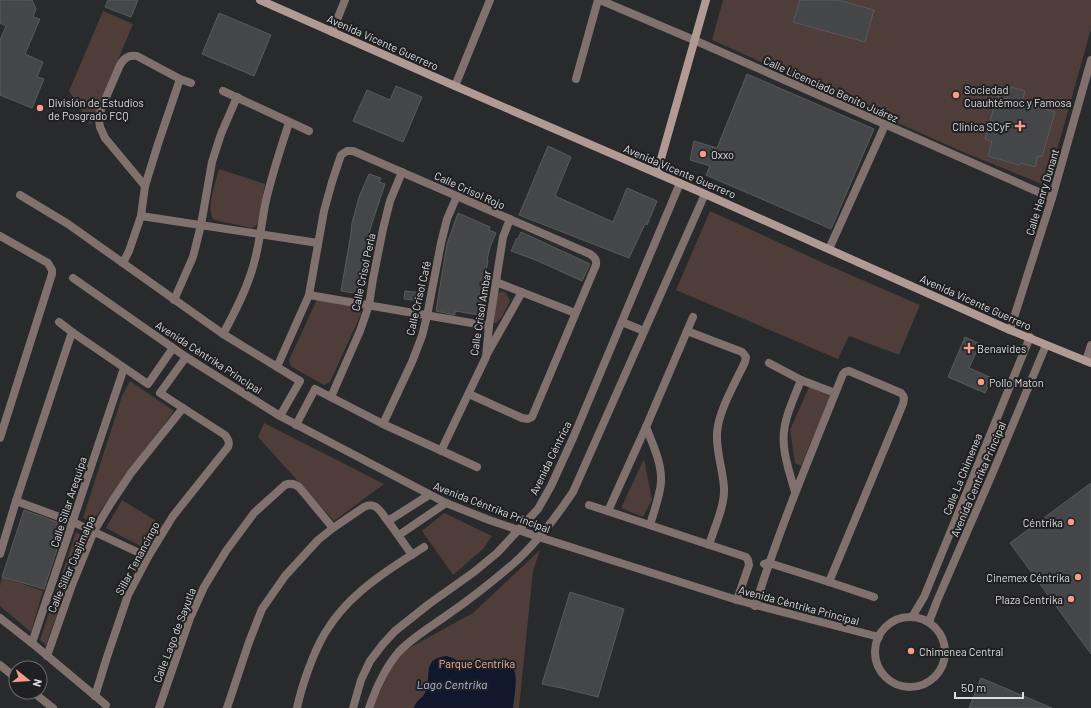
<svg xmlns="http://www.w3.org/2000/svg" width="1091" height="708" font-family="Barlow,sans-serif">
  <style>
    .green { fill: #4f3d39 }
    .water { fill: #11172c }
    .building { fill: #454648; stroke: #595a5c }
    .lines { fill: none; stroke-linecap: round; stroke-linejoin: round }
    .street { stroke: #80716e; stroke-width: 8 }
    .secondary { stroke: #b29a94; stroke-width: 8 }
    .poi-dot { fill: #f49e89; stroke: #202023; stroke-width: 1.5 }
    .labels { text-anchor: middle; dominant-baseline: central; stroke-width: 4; stroke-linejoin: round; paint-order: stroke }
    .street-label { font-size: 11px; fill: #dddedf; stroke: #202023 }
    .poi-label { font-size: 11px; fill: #dddedf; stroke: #202023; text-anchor: start }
    .park-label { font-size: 11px; fill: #f1b5a6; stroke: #202023 }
    .water-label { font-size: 12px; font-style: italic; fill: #acbdef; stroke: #202023 }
  </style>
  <rect width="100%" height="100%" fill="#292a2c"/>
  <g class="green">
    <path d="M723,0H1091V29L1047,186L963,152L712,40Z"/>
    <path d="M103,11L133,24L91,125L69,91Z"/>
    <path d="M219,169L265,184L258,223L256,226L252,228L214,220C205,211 216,181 219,169Z"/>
    <path d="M710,211L830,266L920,305L899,355L849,336L838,359L676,290Z"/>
    <path d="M502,291L506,293L510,301L502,317L496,323H494L492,320L497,294Z"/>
    <path d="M320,300L357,307L360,309L361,314L330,382L324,385L292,367L290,364L289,360L315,304L316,301Z"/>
    <path d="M130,381L174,411L92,522L83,518L122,396Z"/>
    <path d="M809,387L830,396L801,466L795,463L790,430Z"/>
    <path d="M264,423L384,484L334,521L258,437Z"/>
    <path d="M644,459L652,500L643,517L621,508Z"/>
    <path d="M122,500L163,525L148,550L106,528Z"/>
    <path d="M444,513L492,536L483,549L453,575L422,531Z"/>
    <path d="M76,532L87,539L68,583L46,645L40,640Z"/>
    <path d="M540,550L533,571L519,708H372L398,654L473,613Z"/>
    <path d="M2,577L43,591L31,632L0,606V586Z"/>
  </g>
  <path class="water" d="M446,656C456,658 465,667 476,667C483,667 487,661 493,660C502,658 514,664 515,673C517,683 514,698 513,708H414C416,700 422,699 425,693C433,677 420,659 446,656Z"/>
  <g class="building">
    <path d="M0,0H32L36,9L33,17L40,19L25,54L43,62L37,77L44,79L32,108L0,95V40L6,26L0,23Z"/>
    <path d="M108,0H138L131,17L105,7Z"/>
    <path d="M800,0H838L874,10L865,42L793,22Z"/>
    <path d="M219,13L271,35L254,76L202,54Z"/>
    <path d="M747,74L874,129L831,229L706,175L710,166L690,160L694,141L717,148Z"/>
    <path d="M396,86L422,97L403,142L353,121L367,90L390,100Z"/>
    <path d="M1011,87L1025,91L1022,102L1055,112L1042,157L1038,156L1035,167L1020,163L1019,165L988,156L992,142L985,139L997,96L1007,99Z"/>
    <path d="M548,146L571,157L555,196L613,222L627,188L657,201L647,225L645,224L629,258L519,215Z"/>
    <path d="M369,174L381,178L379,182L385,184L374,217L370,230L360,294L341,291L351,233L352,223L359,197Z"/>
    <path d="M458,213L490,227L489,230L496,233L490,247L487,260H488L479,315L455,311V315L436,311L447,244Z"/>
    <path d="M521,232L590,264L582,281L538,261L511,251L517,238L518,239Z"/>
    <path d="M405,291L423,293L421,301L404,299Z"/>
    <path d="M965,337L980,344L969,368L992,378L985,393L948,377Z"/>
    <path d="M1091,483V654L1010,543Z"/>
    <path d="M24,510L65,525L44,589L2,577Z"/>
    <path d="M570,592L624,609L598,697L566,689L542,684Z"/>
    <path d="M981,678L1052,708H969Z"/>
  </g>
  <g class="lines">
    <g class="street">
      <path d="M600,0L694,40L1052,198"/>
      <path d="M332,32L345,0"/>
      <path d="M576,79L598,0"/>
      <path d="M455,86L490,0"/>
      <path d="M223,91L309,131"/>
      <path d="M145,186L105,138L100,127L99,120L101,109L120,65C124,58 128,55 137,56L180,79L191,83"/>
      <path d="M20,195L68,224L223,334L300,381L280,416"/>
      <path d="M141,216L318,243"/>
      <path d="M0,236L48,263L52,270V274L0,438"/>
      <path d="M829,249L885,125"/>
      <path d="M123,263L129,251L141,216L145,186L158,144L180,79"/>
      <path d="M73,278L186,357L280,416L446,503L489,520L539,537L737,600L879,637"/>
      <path d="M496,282L575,313"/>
      <path d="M309,295L489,326"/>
      <path d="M174,300L193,257L201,225L212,162L221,134L237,97"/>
      <path d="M59,322L72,332L148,384L173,348"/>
      <path d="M622,322L644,331"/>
      <path d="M1010,330L1052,198L1091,60"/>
      <path d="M687,331L742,352L746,357L745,362C736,381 718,412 717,433C716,452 723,470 724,488C725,506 714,528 709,545"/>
      <path d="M223,334C234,314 245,293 252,270C259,249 261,227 265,205C271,177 280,150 289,123"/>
      <path d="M487,354L522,292"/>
      <path d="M1086,361L1091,345"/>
      <path d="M769,363L801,380L835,393"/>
      <path d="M277,367L309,295L324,211L332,182L341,155L347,151H353L590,254C594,257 597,259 596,265L532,417L528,419L522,418L469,394"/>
      <path d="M331,397L360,331L369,305L373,279L383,229L390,201L402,172"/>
      <path d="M383,424L412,362L422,336L427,316L441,243L447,219L457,196"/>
      <path d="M296,425L315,389L383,424L477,467"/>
      <path d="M646,427C653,445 662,463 661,482C660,496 654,511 650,525"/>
      <path d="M441,451L486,357L489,326L503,237L510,219"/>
      <path d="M795,492C791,477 785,461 784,446C781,423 793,401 801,380"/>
      <path d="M16,501L73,522L148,557"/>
      <path d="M589,505L746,557L748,560L749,565L737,600"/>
      <path d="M608,511L646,427L693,317"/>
      <path d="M388,521L429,495"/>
      <path d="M399,535L446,503"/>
      <path d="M0,554L16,501L72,332"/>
      <path d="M764,564L767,563H769L829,582L874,597"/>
      <path d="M755,606C780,527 812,451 843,374L845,372L849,371L901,393C905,397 904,399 903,404L829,582"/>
      <circle cx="910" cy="652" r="35"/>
      <path d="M912,617L924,597L1030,337"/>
      <path d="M0,618L32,643L106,705"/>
      <path d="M929,622L937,601L993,472L1046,345"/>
      <path d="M32,643L124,368"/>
      <path d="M47,656L72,585L94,531L111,503L131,473L183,408"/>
      <path d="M0,665L16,678"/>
      <path d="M33,692L53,708"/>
      <path d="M95,696L107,657L128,595L148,557L173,516L228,447C230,442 228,439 225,435L183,408L160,393L186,357"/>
      <path d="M159,708L190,618L204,587L226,551L254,513L285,485C290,483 295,484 299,487L333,528"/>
      <path d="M227,708L249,642L262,609L285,576L318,540L333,528L364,507C368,505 372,504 376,507C379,509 382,513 384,516C394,529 403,542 412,555"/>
      <path d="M297,708C302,685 313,653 325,633C334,618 347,603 361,591C380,574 402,561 424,547"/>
      <path d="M353,708L361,680L370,661L383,644L395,631L429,604L474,572L497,553L538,509L551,486L573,438L680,183"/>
      <path d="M369,708C376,688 384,670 397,654C409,639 434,625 450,613C472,598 493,581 513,564C536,544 556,517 573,492L705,194"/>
    </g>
    <g class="secondary">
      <path d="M260,0L455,86L705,194L1010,330L1091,363"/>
      <path d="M657,173L706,0"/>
    </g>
  </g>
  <g class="poi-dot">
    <circle cx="956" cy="95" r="4"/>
    <circle cx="40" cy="108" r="4"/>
    <path d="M1018 120h4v4h4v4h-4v4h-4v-4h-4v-4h4z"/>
    <circle cx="703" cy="154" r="4"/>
    <path d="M967 342h4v4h4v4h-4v4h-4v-4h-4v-4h4z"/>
    <circle cx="981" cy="382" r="4"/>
    <circle cx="1071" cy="522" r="4"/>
    <circle cx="1078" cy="577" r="4"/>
    <circle cx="1071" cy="599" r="4"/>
    <circle cx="911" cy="651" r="4"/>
  </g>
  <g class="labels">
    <g class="street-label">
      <text transform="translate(383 42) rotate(24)">Avenida Vicente Guerrero</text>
      <text transform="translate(831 89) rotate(24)">Calle Licenciado Benito Juárez</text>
      <text transform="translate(680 171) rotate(23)">Avenida Vicente Guerrero</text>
      <text transform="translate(470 190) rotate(24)">Calle Crisol Rojo</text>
      <text transform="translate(1042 192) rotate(-73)">Calle Henry Dunant</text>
      <text transform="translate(363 272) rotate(-78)">Calle Crisol Perla</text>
      <text transform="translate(418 298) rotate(-77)">Calle Crisol Café</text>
      <text transform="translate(976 302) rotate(24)">Avenida Vicente Guerrero</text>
      <text transform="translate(480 313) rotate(-81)">Calle Crisol Ambar</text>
      <text transform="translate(209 357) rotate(33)">Avenida Céntrika Principal</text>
      <text transform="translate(550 458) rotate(-64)">Avenida Céntrica</text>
      <text transform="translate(962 474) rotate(-68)">Calle La Chimenea</text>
      <text transform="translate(978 479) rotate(-67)">Avenida Centrika Principal</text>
      <text transform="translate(68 502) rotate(-72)">Calle Sillar Arequipa</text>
      <text transform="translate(492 507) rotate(21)">Avenida Céntrika Principal</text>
      <text transform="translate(137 558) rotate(-62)">Sillar Tenancingo</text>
      <text transform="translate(71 564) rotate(-67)">Calle Sillar Cuajimalpa</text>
      <text transform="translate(799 605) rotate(15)">Avenida Céntrika Principal</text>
      <text transform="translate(174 635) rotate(-69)">Calle Lago de Sayutla</text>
    </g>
    <g class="poi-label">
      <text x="964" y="89">Sociedad<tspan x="964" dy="13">Cuauhtémoc y Famosa</tspan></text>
      <text x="48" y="102">División de Estudios<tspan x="48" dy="13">de Posgrado FCQ</tspan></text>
      <text x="1011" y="126" text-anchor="end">Clinica SCyF</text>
      <text x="711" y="154">Oxxo</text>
      <text x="977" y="348">Benavides</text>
      <text x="989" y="382">Pollo Maton</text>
      <text x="1063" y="522" text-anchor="end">Céntrika</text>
      <text x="1070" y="577" text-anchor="end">Cinemex Céntrika</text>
      <text x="1063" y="599" text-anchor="end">Plaza Centrika</text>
      <text x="919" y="651">Chimenea Central</text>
    </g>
    <g class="park-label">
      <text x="477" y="663">Parque Centrika</text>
    </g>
    <g class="water-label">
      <text x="452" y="684">Lago Centrika</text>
    </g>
  </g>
  <g transform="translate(28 680) rotate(107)"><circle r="19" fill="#202023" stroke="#6c6c6e"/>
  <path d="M0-3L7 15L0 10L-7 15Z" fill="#f49e89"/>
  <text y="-6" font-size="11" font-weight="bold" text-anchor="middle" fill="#dddedf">N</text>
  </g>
  <path d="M955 692v6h68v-6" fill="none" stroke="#dddedf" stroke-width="2"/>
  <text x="961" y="692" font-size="12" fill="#dddedf" stroke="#202023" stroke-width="3" paint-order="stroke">50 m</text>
</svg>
